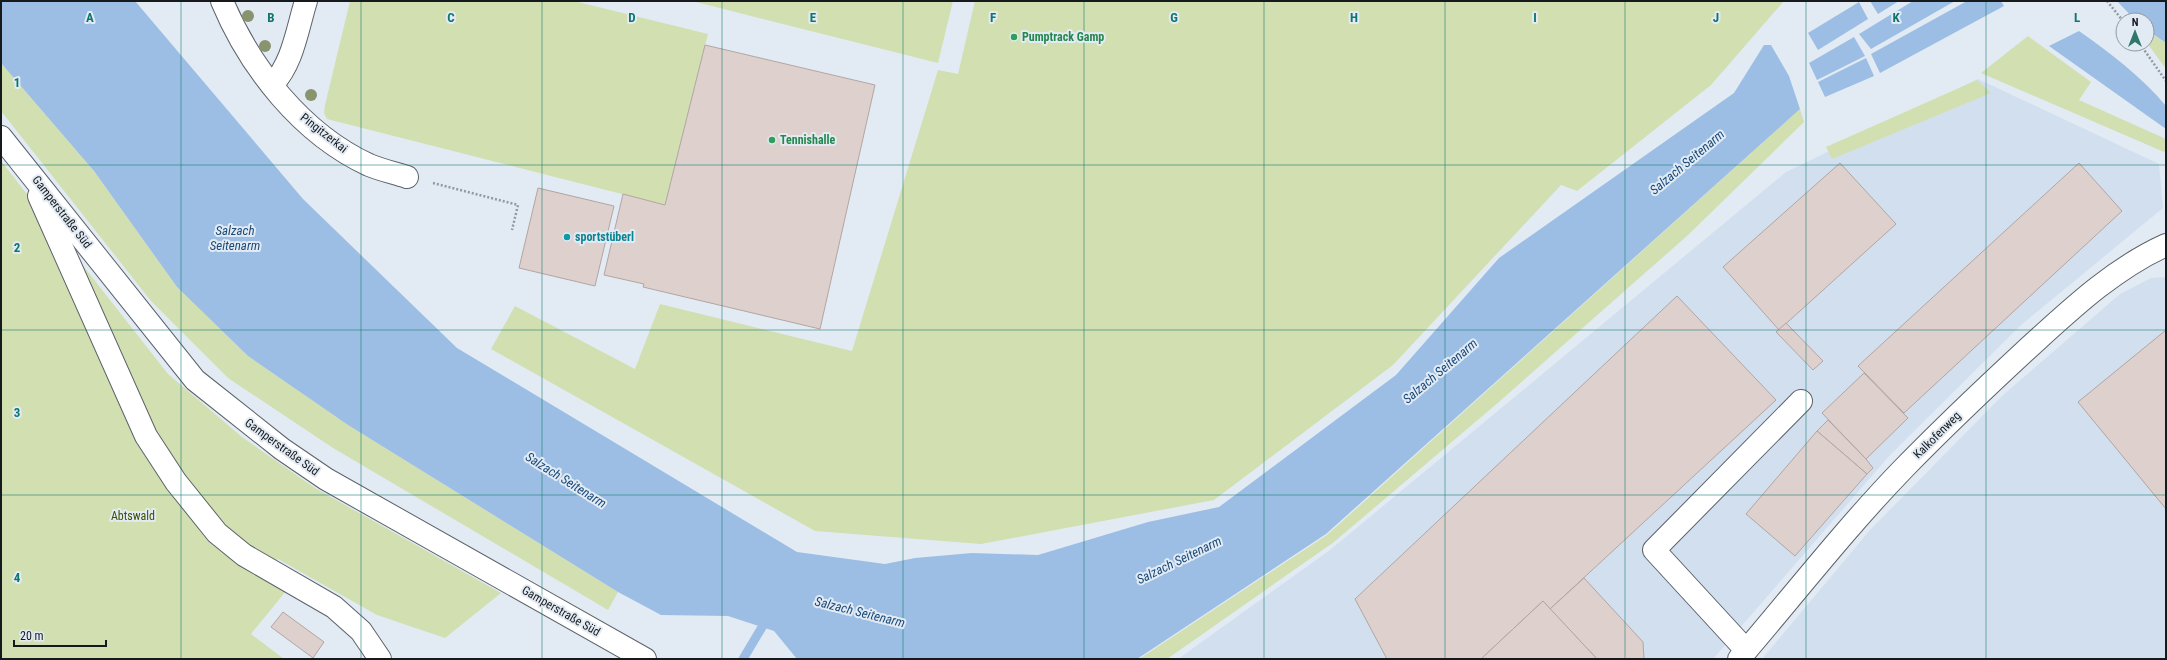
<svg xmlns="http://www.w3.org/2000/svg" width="2167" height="660" font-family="'Roboto Condensed',sans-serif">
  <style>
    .built { fill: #d2dfef }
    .green { fill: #d2dfb0 }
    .water { fill: #9cbee4 }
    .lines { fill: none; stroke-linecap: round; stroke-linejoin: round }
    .stream { stroke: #9cbee4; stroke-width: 9 }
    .building { fill: #ded0cd; stroke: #b2a5a2 }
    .minor-casing { stroke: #5b626a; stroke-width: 24 }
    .path { stroke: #92999f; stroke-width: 2.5; stroke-dasharray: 2 2; stroke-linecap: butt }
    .minor { stroke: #fff; stroke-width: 22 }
    .tree { fill: #89946e }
    .grid { fill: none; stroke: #0f766e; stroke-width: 1; stroke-opacity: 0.55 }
    .leisure-dot { fill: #2e9e5b; stroke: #e2ebf4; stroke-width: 1.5 }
    .culture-dot { fill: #0f9aa8; stroke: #e2ebf4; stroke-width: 1.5 }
    .labels { text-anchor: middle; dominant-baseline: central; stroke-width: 4; stroke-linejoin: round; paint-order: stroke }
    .leisure-label { font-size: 12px; font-weight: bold; fill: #27864d; stroke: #e2ebf4; text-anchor: start }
    .street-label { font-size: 12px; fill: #171a1d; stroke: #e2ebf4 }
    .culture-label { font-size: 12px; font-weight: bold; fill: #0d838f; stroke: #e2ebf4; text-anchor: start }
    .park-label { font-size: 12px; fill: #414d00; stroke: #e2ebf4 }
    .water-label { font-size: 13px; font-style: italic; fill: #1a4a7a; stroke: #e2ebf4 }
    .grid-label { font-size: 13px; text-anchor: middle; font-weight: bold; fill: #0f766e; stroke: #e2ebf4; stroke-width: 4; stroke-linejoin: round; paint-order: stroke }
  </style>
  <rect width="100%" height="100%" fill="#e2ebf4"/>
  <g class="built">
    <path d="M1978,79L2159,164L2163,208L2021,325L1890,455L1713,659H1178L1330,550L1786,172Z"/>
    <path d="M2166,277V659H1762L1870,530L2002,396L2120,294L2151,278Z"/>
  </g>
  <g class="green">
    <path d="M350,1H574L708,34L665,205L327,119L324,113L325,105Z"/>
    <path d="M692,1H953L938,63Z"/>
    <path d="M975,1H1784L1711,85L1577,191L1561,185L1393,365L1214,500L981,544L815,531L491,349L515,306L635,369L660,304L852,351L938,70L958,74Z"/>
    <path d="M2149,32L2166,43V69L2147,43Z"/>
    <path d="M2028,36L2091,82L2079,100L2166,139V149L2164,152L1981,73Z"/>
    <path d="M1,63L94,171L177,287L248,356L348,425L618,592L608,610L333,448L228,378L151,301L1,111Z"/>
    <path d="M1977,80L1991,93L1832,159L1826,147Z"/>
    <path d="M1800,109L1804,122L1688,235L1500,401L1334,542L1167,659H1139L1327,535Z"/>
    <path d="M1,161L168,374L242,437L315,488L501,593L445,638L377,615L278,559L262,575L286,591L251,634L284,659H1Z"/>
  </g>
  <g class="water">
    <path d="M1,1H135L303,199L457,348L797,552L885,564L915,558L972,553L1038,555L1148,522L1219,507L1396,375L1499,258L1734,93L1764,45H1771L1789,76L1800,109L1326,534L1137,659H797L774,631L728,616L661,615L618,592L348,425L248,356L177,287L94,171L1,63Z"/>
    <path d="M1870,1H1899L1878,14Z"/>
    <path d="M1913,1H1955L1871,49L1859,34Z"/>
    <path d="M1967,1H2001L2004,6L1880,73L1871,54Z"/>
    <path d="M2117,1H2166V43L2147,30V20H2135Z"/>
    <path d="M1859,2L1868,19L1818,50L1808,33Z"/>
    <path d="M2079,31C2110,53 2141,76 2166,106V129L2049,46Z"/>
    <path d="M1854,37L1865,56L1817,80L1809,63Z"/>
    <path d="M1866,58L1874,76L1825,97L1818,82Z"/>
  </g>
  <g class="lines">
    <path class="stream" d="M743,659L768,617"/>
  </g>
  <g class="building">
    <path d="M705,45L875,85L820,329L643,287L644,284L604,275L623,194L665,205Z"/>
    <path d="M1840,163L1896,224L1779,330L1723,267Z"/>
    <path d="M2079,163L2122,211L1904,413L1858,366Z"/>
    <path d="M538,188L614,206L595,286L519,268Z"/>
    <path d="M1677,296L1776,400L1550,609L1543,601L1481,659H1387L1355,599Z"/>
    <path d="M1786,323L1823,361L1813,370L1776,332Z"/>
    <path d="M2166,330V509L2078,402Z"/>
    <path d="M1864,373L1908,418L1866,459L1822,413Z"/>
    <path d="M1828,420L1866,459L1873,468L1867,474L1817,431Z"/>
    <path d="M1817,431L1867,474L1795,556L1746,514Z"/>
    <path d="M1584,578L1643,642L1644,659H1597L1550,609Z"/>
    <path d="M1543,601L1597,659H1481Z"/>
    <path d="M283,612L324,642L313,658L271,627Z"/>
  </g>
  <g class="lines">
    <g class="minor-casing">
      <g id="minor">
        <path d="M222,1C250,68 302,134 369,165C381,170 395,173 407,177"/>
        <path d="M272,85C293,63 297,30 306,1"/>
        <path d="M1,137L195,380L282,449L326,479L645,659"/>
        <path d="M39,196L146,436L176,482L217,533L244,555L334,607L361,631L380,659"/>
        <path d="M1746,650L1654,550L1801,401"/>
        <path d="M1739,659C1793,596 1845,529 1903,469C1942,429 1983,390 2024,352C2068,312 2111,270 2166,245"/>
      </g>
    </g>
    <g class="path">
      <path d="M2107,1L2123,21"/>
      <path d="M2140,44L2166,81"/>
      <path d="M433,183L518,205L512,230"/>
    </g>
    <use href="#minor" class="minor"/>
  </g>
  <g class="tree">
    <circle cx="248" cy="16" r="6"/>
    <circle cx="265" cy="46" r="6"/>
    <circle cx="311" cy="95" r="6"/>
  </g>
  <path class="grid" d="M181,1V659M361,1V659M542,1V659M722,1V659M903,1V659M1084,1V659M1264,1V659M1445,1V659M1625,1V659M1806,1V659M1986,1V659M1,165H2166M1,330H2166M1,495H2166"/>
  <g class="leisure-dot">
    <circle cx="1014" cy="37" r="4"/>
    <circle cx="772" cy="140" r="4"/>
  </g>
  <circle class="culture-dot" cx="567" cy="237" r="4"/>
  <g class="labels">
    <g class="leisure-label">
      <text x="1022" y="37">Pumptrack Gamp</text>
      <text x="780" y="140">Tennishalle</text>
    </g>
    <g class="street-label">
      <text transform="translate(324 133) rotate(38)">Pingitzerkai</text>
      <text transform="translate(62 212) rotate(52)">Gamperstraße Süd</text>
      <text transform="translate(1937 435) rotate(-45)">Kalkofenweg</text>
      <text transform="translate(282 447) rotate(36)">Gamperstraße Süd</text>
      <text transform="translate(561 611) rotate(30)">Gamperstraße Süd</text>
    </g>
    <g class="culture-label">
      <text x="575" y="237">sportstüberl</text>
    </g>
    <g class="park-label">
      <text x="133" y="516">Abtswald</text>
    </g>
    <g class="water-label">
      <text transform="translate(1687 162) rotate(-40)">Salzach Seitenarm</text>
      <text x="235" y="230">Salzach<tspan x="235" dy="15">Seitenarm</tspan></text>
      <text transform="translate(1440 371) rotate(-40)">Salzach Seitenarm</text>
      <text transform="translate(566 480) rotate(32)">Salzach Seitenarm</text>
      <text transform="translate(1179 560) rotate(-26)">Salzach Seitenarm</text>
      <text transform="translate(860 612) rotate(14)">Salzach Seitenarm</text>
    </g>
  </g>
  <g class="grid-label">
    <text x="90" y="22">A</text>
    <text x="271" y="22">B</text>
    <text x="451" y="22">C</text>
    <text x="632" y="22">D</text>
    <text x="813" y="22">E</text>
    <text x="993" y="22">F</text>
    <text x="1174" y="22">G</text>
    <text x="1354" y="22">H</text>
    <text x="1535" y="22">I</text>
    <text x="1716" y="22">J</text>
    <text x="1896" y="22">K</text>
    <text x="2077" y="22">L</text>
    <text x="17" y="87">1</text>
    <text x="17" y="252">2</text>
    <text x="17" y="417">3</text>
    <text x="17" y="582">4</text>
  </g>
  <rect width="2167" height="660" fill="none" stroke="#171a1d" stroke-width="4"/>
  <g transform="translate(2135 32)"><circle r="19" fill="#e2ebf4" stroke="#91979e"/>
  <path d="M0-3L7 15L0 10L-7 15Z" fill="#2f766d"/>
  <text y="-6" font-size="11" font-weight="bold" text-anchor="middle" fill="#171a1d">N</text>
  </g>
  <path d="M14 640v6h92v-6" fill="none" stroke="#171a1d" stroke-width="2"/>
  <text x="20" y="640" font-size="12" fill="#171a1d" stroke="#e2ebf4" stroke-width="3" paint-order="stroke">20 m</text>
</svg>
